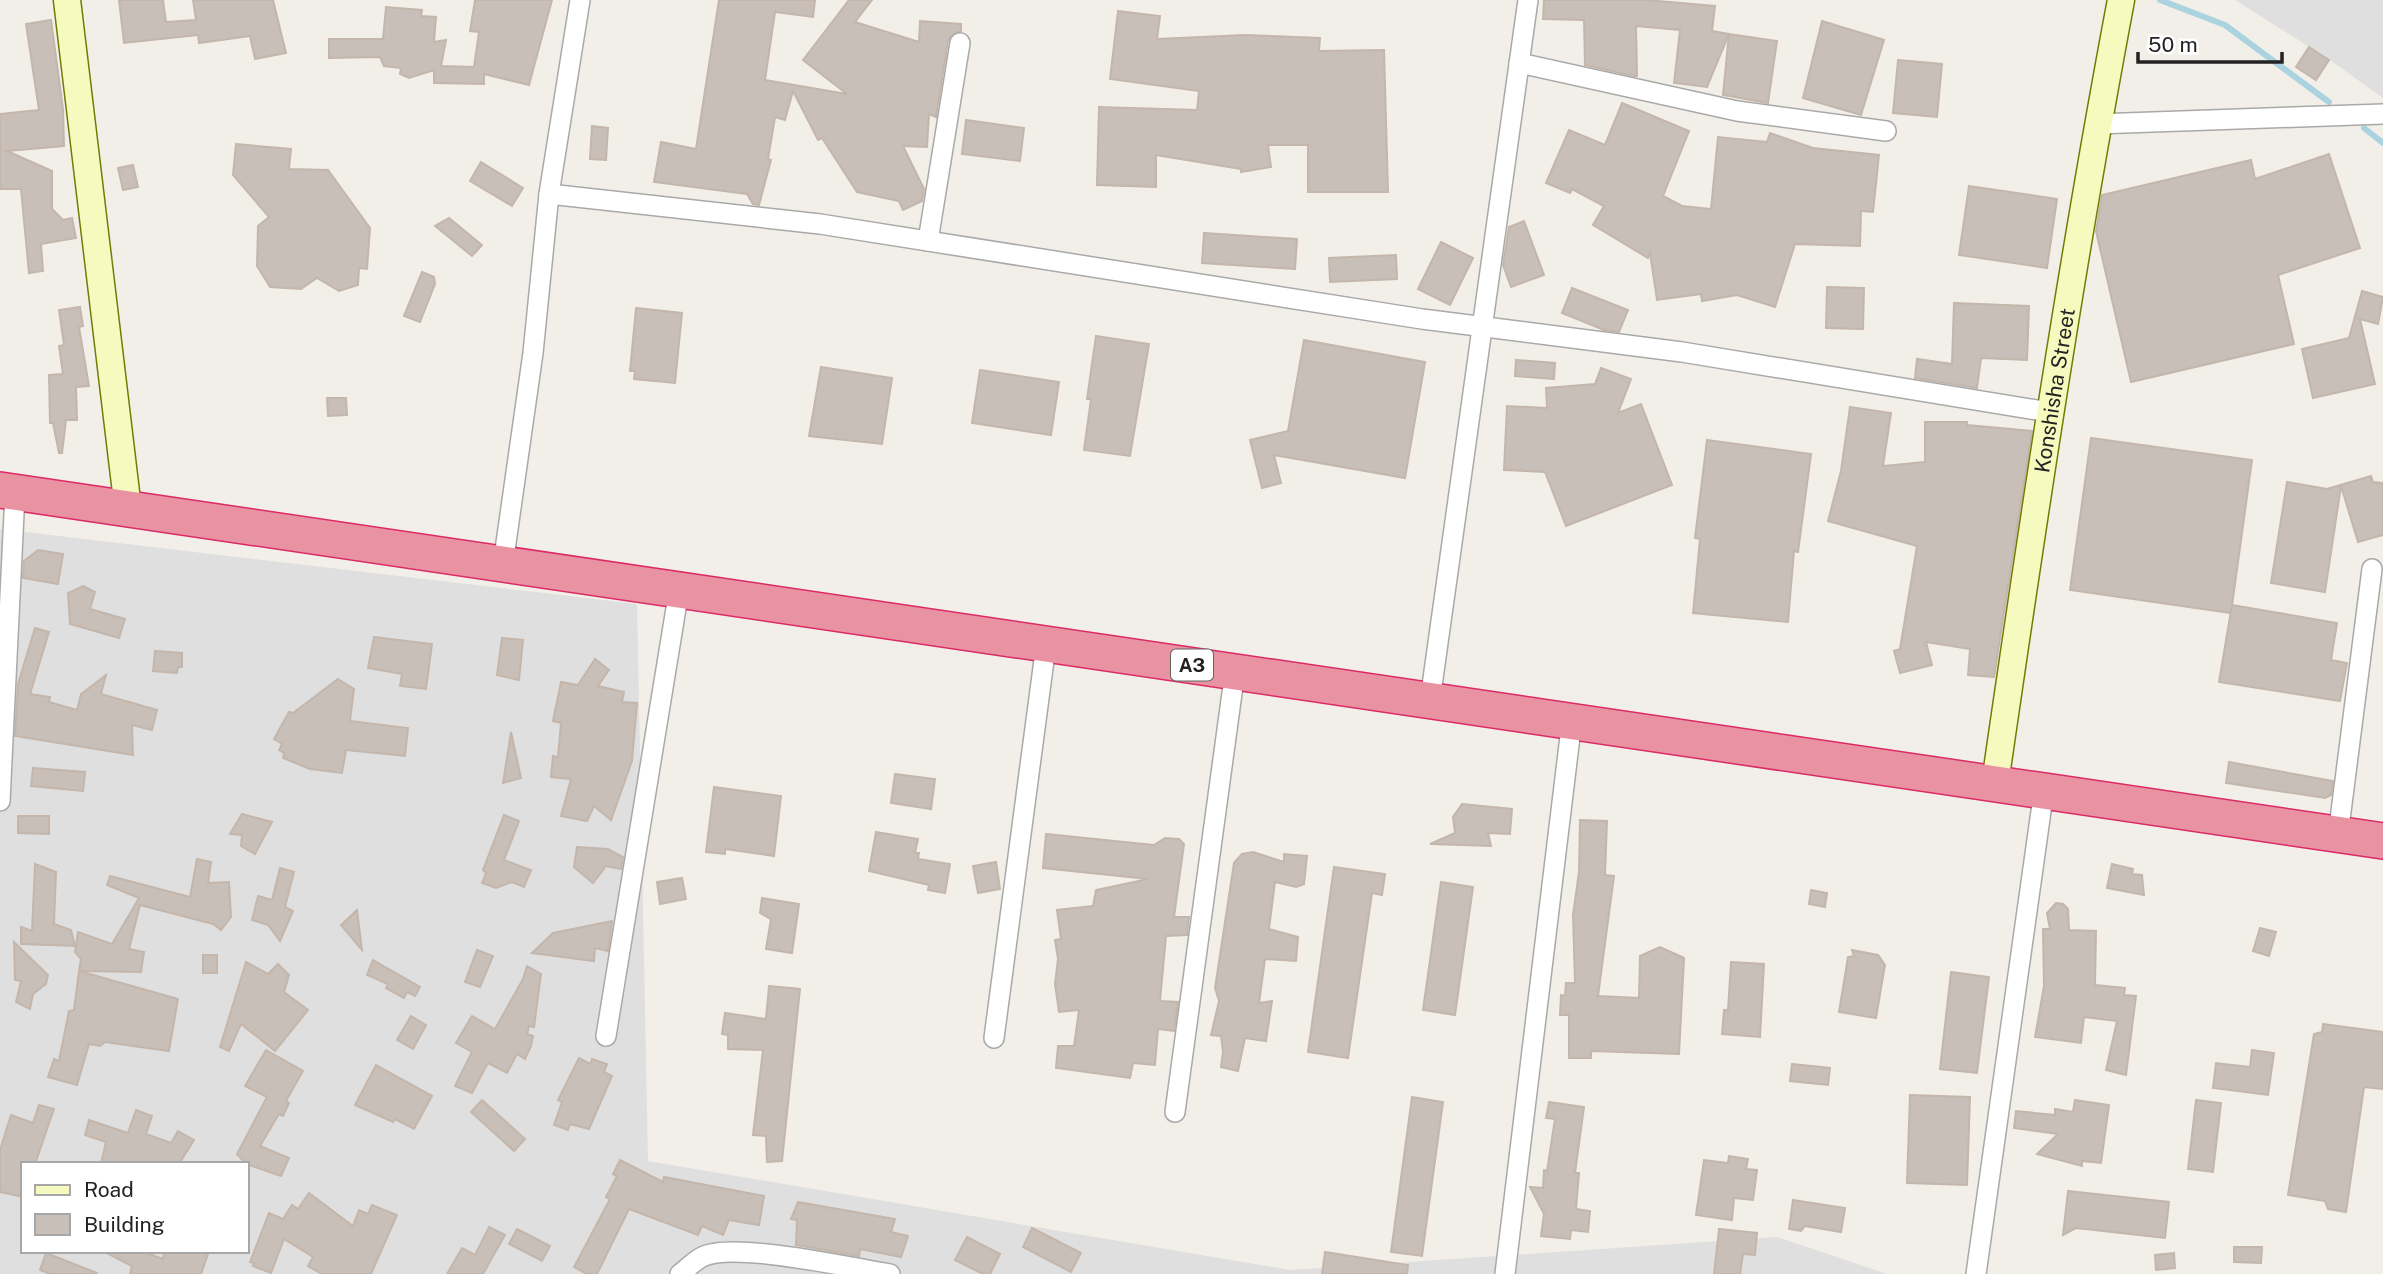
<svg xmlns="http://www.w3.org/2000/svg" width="2383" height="1274" font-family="'Public Sans',sans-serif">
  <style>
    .residential { fill: #e0dfdf; fill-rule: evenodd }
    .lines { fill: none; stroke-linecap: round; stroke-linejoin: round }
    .stream { stroke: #aad3df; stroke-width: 6 }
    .building { fill: #c7bfb8; stroke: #c4b6ab; stroke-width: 2 }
    .street-casing { stroke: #a9a9a9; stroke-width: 22 }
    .secondary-casing { stroke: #707d05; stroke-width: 29 }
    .highway-casing { stroke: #dc2a67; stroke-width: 38 }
    .street { stroke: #fff; stroke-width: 19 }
    .secondary { stroke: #f7fabf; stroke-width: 26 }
    .highway { stroke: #e892a2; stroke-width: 35 }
    .labels { text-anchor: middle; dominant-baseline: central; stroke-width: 5; stroke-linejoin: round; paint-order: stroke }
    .shield { fill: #fff; stroke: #646464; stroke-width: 2 }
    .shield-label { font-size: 19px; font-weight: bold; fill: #222 }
    .street-label { font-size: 21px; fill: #222; stroke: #fff }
  </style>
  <rect width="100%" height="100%" fill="#f2efe9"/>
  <g class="residential">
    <path d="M2235,0H2383V98L2330,60Z"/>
    <path d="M0,529L637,604L648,1161L1290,1270L1777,1237L1887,1274H0ZM23,1164H247V1251H23Z"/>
  </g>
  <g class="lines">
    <g class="stream">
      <path d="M2160,0L2225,25L2329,102"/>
      <path d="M2364,128L2383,143"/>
    </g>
  </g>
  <g class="building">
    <path d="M119,0H163L166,22L196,20L193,0H273L286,53L255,59L250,36L199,43L198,35L124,43Z"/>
    <path d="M475,0H552L529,85L484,74V84L434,83V70L409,78L400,74L401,68L384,66L380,57L329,58V39H383L386,7L422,10L421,16L436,17L434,42L446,40L441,66L474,67L479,32L470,31Z"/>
    <path d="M719,0H815L813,17L775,12L765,80L847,94L803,60L849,0H872L855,22L919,42L920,21L961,24V31L951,35L948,41L936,117L929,114L927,147L903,146L924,189L922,201L903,210L899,201L857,192L822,138L818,140L793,91L785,120L775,117L768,159L771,160L759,205L753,204L747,194L654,182L661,142L696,149Z"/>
    <path d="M1544,0H1646L1715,6L1712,31L1729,34L1707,87L1674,83L1680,30L1636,26L1637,76H1634L1585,65L1584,20L1543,19Z"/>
    <path d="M1118,11L1160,16L1157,39L1245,35L1320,38L1319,51L1384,50L1388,192H1308V145H1268L1271,167L1241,172V169L1156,155V187L1097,185L1099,107L1197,110L1199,91L1110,79Z"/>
    <path d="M51,20L63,109L64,146L7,151L52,171V209L63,220L72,218L76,238L41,244L43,271L29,273L21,189H0V114L39,110L26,24Z"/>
    <path d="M1822,21L1884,40L1861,115L1803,98Z"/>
    <path d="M1729,34L1777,41L1768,103L1723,95Z"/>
    <path d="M2309,47L2329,60L2316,80L2296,67Z"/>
    <path d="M1898,60L1942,64L1937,117L1893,113Z"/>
    <path d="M1622,103L1689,131L1663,196L1682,206L1711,209L1718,137L1767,142L1770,133L1813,148L1879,155L1873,212L1861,211L1860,246L1795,244L1775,307L1737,295L1702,301L1701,294L1657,300L1650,253L1648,258L1593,225L1604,206L1572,189L1570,193L1546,183L1569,130L1605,145Z"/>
    <path d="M966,120L1024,128L1020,161L962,154Z"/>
    <path d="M592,126L608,128L606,160L590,159Z"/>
    <path d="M236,144L291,149L289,169L328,170L370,228L367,269L359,268L358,285L339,291L317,278L301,289L270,287L257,266L258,226L269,217L233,175Z"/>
    <path d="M2329,154L2360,248L2278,275L2294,344L2131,382L2096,231L2102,195L2251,160L2255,179Z"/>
    <path d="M481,162L523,188L512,206L470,181Z"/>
    <path d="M133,165L138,187L123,190L118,168Z"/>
    <path d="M1969,186L2057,199L2047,268L1959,255Z"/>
    <path d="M449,218L482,245L472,256L435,226Z"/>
    <path d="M1524,221L1544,275L1511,287L1503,265L1509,227Z"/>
    <path d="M1204,233L1297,239L1295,269L1202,263Z"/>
    <path d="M1441,242L1473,258L1450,305L1418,289Z"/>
    <path d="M1396,255L1397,279L1330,282L1329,258Z"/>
    <path d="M422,272L434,277L435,284L420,322L404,316Z"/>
    <path d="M1827,287L1864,288L1863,329L1826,328Z"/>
    <path d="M1572,288L1628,310L1619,332L1604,330L1562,313Z"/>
    <path d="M2362,291L2383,297L2378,324L2360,319L2375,384L2313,398L2302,349L2349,338Z"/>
    <path d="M1954,303L2029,306L2027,360L1981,358L1977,388L1915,378L1917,359L1952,364Z"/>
    <path d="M80,307L83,326L79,327L89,386L76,387L77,420H66L62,453H59L53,423H50L49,375L63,374L59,346L64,345L59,310Z"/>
    <path d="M636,308L682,313L675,383L634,379L635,371H630Z"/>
    <path d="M1096,336L1149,344L1130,456L1084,450L1091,399H1087Z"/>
    <path d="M1304,340L1425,362L1405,478L1274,455L1281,483L1262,488L1250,440L1288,431Z"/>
    <path d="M1516,360L1555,363L1554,379L1515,376Z"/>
    <path d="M821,367L892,378L882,444L809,436Z"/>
    <path d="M1601,368L1631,379L1618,413L1641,404L1672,485L1566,526L1545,472L1504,470L1507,406L1547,408L1546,388L1595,384Z"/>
    <path d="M980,370L1059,382L1051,435L972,423Z"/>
    <path d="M327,398H346L347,415L328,416Z"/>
    <path d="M1850,407L1891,413L1883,466L1925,462V422H1967V425L2032,431L1994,677L1968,675L1970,649L1926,642L1932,665L1900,673L1894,651L1900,649L1917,546L1828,521L1841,471Z"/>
    <path d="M2091,438L2252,460L2231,613L2070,590Z"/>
    <path d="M1707,440L1811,454L1798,552L1794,551L1788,622L1693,613L1700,539L1695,538Z"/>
    <path d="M2371,476L2373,482L2383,483V535L2358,542L2341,486L2325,592L2271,583L2287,482L2327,489Z"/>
    <path d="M38,550L63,554L58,584L23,578L24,561Z"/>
    <path d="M83,586L95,592L90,609L125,619L119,638L70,624L68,593Z"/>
    <path d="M2232,605L2337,623L2331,660L2347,663L2340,701L2219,682Z"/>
    <path d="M35,628L49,632L30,694L50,697L49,702L77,710L81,694L106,675L101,694L157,710L152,730L132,725L133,755L15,736L18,684Z"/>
    <path d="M374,637L432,644L426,689L400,686L402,674L368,668Z"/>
    <path d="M502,638L523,640L519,680L497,675Z"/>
    <path d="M155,651L182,653V667H178L177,673L153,671Z"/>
    <path d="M595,659L609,670L598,686L624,692L622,702L637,703L632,761L611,820L594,806L587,821L561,816L571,779L551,777L553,756L558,757L561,723L553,721L561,682L578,685Z"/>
    <path d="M338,679L354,689L350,721L408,728L405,756L346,750L342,773L310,769L283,758L284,753L279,750L282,744L274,739L289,712L293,713Z"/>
    <path d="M511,732L521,778L503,783Z"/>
    <path d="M2229,762L2333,781L2331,795L2325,798L2226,783Z"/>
    <path d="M33,768L85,772L83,791L31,786Z"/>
    <path d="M895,774L935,779L931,809L891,803Z"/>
    <path d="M714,787L781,796L774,856L725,849V854L706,852Z"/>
    <path d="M1462,804L1512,809L1510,834L1488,833L1491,846L1430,844L1455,833L1453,817Z"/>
    <path d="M242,814L272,822L255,854L241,846L242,835L230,834Z"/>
    <path d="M504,815L519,821L504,860L531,870L524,887L512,882L496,888L482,883L486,873L483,870Z"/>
    <path d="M18,816H49V834L18,833Z"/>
    <path d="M1580,820L1607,821L1605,875L1614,876L1598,996L1639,998L1640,956L1660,947L1684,958L1679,1054L1591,1051V1058H1569V1015H1560L1561,995L1565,996L1566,983H1575L1573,915L1579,872Z"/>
    <path d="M876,832L918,839L915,853H919L918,859L950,864L945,893L928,890L929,885L869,871Z"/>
    <path d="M1046,834L1154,845L1165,838L1179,839L1184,844L1174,917H1189L1187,935L1166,936L1160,1001L1178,1002L1174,1031L1158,1029L1155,1065L1133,1063L1130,1078L1056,1068L1058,1046H1074L1079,1010L1059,1012L1055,984L1058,959L1055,940L1061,939L1057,910L1093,906L1096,890L1148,879L1043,868Z"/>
    <path d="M577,847L608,849L623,857L621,869L606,866L593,883L574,867Z"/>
    <path d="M1253,852L1284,862V854L1307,856L1304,884L1296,887L1275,882L1269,929L1298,937L1296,961L1265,959L1259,1003L1272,1001L1266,1041L1245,1038L1238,1071L1221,1067L1223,1052L1221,1036L1211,1035L1219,1001L1215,988L1234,863L1242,854Z"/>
    <path d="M197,859L211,862L208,883L229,882L231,917L221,930L213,924L140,905L129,949L144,952L141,972L79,971L81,959L75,952L78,932L112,944L139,898L107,885L110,876L190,897Z"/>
    <path d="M996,862L1000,889L978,893L973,866Z"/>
    <path d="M35,864L56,872L54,924L71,930L75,946L21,944V927L32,931Z"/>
    <path d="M2112,864L2133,869L2132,874L2142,875L2144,895L2107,888Z"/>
    <path d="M1334,867L1385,874L1382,895L1372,893L1348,1058L1308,1052Z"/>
    <path d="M280,868L294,872L285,907L293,911L280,941L268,925L252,920L258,896L272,900Z"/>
    <path d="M682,878L686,899L660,904L657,882Z"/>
    <path d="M1441,882L1473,887L1455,1015L1423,1010Z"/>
    <path d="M1811,890L1827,893L1825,907L1809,904Z"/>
    <path d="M762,898L799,904L792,953L766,949L771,919L760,913Z"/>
    <path d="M2056,903L2063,904L2068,909L2069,930L2096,931L2095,985L2125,988L2124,995L2136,996L2126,1075L2106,1070L2117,1021L2084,1017L2081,1043L2035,1037L2044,986L2043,929H2050L2047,913Z"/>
    <path d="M357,910L362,950L341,925Z"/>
    <path d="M612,921L608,951L595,948L594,961L532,953L553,933Z"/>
    <path d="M2260,928L2276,932L2269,956L2253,951Z"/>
    <path d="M14,942L48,975L46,984L33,994L30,1009L16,1002L21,981L15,980Z"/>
    <path d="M477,950L493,956L480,987L465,982Z"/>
    <path d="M1852,950L1878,955L1885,965L1876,1018L1839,1012L1848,957L1854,956Z"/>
    <rect x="203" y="955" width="14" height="18"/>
    <path d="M373,960L420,987L415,996L407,992L404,998L386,988L388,984L367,975Z"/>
    <path d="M246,962L268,974L278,964L289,975L284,992L308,1010L275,1051L241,1024L229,1051L220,1047Z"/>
    <path d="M1731,962L1764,964L1760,1037L1722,1034L1724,1010H1728Z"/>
    <path d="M527,966L541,974L534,1027L529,1026L527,1034L533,1036L531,1046L525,1059L517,1054L507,1073L488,1063L472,1093L455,1086L472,1052L456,1043L470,1019L472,1016L495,1029L523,979Z"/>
    <path d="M79,971L178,999L169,1051L105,1042L100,1046L89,1044L77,1085L48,1077L54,1059L59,1061L69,1011L74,1010Z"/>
    <path d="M1951,972L1989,977L1977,1073L1940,1069Z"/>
    <path d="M769,986L800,989L782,1161L767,1162L766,1136L753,1135L763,1050L728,1049V1035L722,1034L725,1013L766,1019Z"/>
    <path d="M411,1016L426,1025L413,1049L397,1040Z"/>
    <path d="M2323,1024L2383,1032V1089L2364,1087L2346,1212L2328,1209L2325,1201L2288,1195L2314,1034L2322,1032Z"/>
    <path d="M266,1050L303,1071L286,1101L289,1103L283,1116L279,1114L260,1146L289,1158L281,1176L246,1164L237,1154L267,1097L245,1086Z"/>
    <path d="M2252,1050L2274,1053L2268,1095L2213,1088L2216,1063L2250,1067Z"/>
    <path d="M579,1058L590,1064L592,1059L607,1064L604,1072L612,1076L589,1129L570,1124L568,1130L554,1125L562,1102L558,1100Z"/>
    <path d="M1792,1064L1830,1068L1828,1085L1790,1081Z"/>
    <path d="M376,1065L432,1096L414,1129L395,1119L393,1122L355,1105Z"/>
    <path d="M1910,1095L1970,1097L1967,1185L1907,1183Z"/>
    <path d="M1412,1097L1443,1102L1422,1256L1391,1252Z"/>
    <path d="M482,1100L525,1139L514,1151L471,1112Z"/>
    <path d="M2075,1100L2109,1105L2101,1163L2082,1161V1166L2037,1154L2058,1134L2014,1128L2016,1111L2055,1115V1109L2073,1112Z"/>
    <path d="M2196,1100L2221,1103L2213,1172L2188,1169Z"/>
    <path d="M1549,1102L1584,1107L1575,1173H1579L1576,1209L1590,1211L1588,1232L1571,1230L1570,1239L1541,1236L1544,1214L1530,1187L1543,1188L1544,1170L1547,1171L1555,1119L1546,1118Z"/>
    <path d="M39,1105L54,1109L35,1164H23V1197L0,1192V1150L11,1115L33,1123Z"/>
    <path d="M136,1110L152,1116L146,1134L171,1143L178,1131L194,1140L179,1164H101L106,1142L85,1135L89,1120L128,1133Z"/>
    <path d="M1729,1156L1748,1159L1746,1169L1757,1170L1753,1200L1734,1198L1732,1220L1696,1215L1704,1160L1728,1163Z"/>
    <path d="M620,1160L663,1182L664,1177L764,1196L759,1225L729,1220L723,1235L702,1226L698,1235L629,1209L597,1274H587L574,1267L610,1199L606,1197L617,1176L613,1174Z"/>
    <path d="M2068,1191L2169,1202L2165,1238L2076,1228L2063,1235Z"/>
    <path d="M309,1193L353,1226L359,1210L368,1214L372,1205L397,1215L371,1274H322L308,1266L313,1257L284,1239L271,1273L253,1266L254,1263L250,1262L269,1213L283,1219L292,1205L298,1209Z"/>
    <path d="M1793,1200L1845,1208L1841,1232L1805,1226L1801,1231L1789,1229Z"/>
    <path d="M798,1202L895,1219L891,1232L908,1236L901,1257L860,1249L859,1256L796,1245L797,1220L791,1219Z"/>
    <path d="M489,1227L505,1235L483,1274H447L462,1248L475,1255Z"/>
    <path d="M1032,1228L1081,1253L1071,1272L1023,1247Z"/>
    <path d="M517,1229L550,1246L542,1261L509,1244Z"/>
    <path d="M1719,1229L1757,1233L1755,1255L1743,1254L1740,1274H1714Z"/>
    <path d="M967,1237L1000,1254L990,1274H983L955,1260Z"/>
    <path d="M2234,1247H2262L2261,1263L2234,1262Z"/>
    <path d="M103,1251H141L163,1259L164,1251H209L201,1274H130L132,1266Z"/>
    <path d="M1325,1252L1408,1265L1407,1274H1322Z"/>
    <path d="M46,1253L97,1273V1274H50L40,1270Z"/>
    <path d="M2174,1253L2175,1268L2156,1270L2155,1255Z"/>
  </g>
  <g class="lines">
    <g class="street-casing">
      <g id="street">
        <path d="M1519,63L1737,111L1886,131"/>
        <path d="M2096,124L2383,114"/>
        <path d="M549,194L820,224L1422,319L1682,352L2049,412"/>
        <path d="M928,241L960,43"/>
        <path d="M503,564L533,353L549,194L580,0"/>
        <path d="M1430,700L1528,0"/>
        <path d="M0,801L15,493"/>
        <path d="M2338,835L2372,569"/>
        <path d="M606,1036L679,590"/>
        <path d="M994,1038L1046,645"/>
        <path d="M1175,1112L1235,671"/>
        <path d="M680,1274C687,1269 694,1261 702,1257C733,1241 851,1268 890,1274"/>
        <path d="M1505,1274L1572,720"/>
        <path d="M1976,1274L2044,790"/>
      </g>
    </g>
    <g class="secondary-casing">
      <g id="secondary">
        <path d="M67,0L128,509"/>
        <path id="s1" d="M1995,783C2033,521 2072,260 2121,0"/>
      </g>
    </g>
    <g class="highway-casing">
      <path id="highway" d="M0,490L2383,841"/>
    </g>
    <use href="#street" class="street"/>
    <use href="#secondary" class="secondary"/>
    <use href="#highway" class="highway"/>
  </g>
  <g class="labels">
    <rect class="shield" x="1171" y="649.5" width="42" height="31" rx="5"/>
    <g class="shield-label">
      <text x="1192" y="665">A3</text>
    </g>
    <g class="street-label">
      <text stroke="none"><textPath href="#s1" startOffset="397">Konshisha Street</textPath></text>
    </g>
  </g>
  <rect x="21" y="1162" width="228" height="91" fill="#ffffff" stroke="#a7a7a7" stroke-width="2"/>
  <rect x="35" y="1185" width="35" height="10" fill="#f7fabf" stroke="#a7a7a7" stroke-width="2"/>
  <text x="84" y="1197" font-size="21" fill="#222222">Road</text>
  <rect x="35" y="1214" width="35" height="21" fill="#c7bfb8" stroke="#a7a7a7" stroke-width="2"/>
  <text x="84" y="1232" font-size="21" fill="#222222">Building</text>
  <path d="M2138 52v10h144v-10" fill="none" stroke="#222222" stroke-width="3.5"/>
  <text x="2148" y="52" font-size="21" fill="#222222" stroke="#ffffff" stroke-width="5" paint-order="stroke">50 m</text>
</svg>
